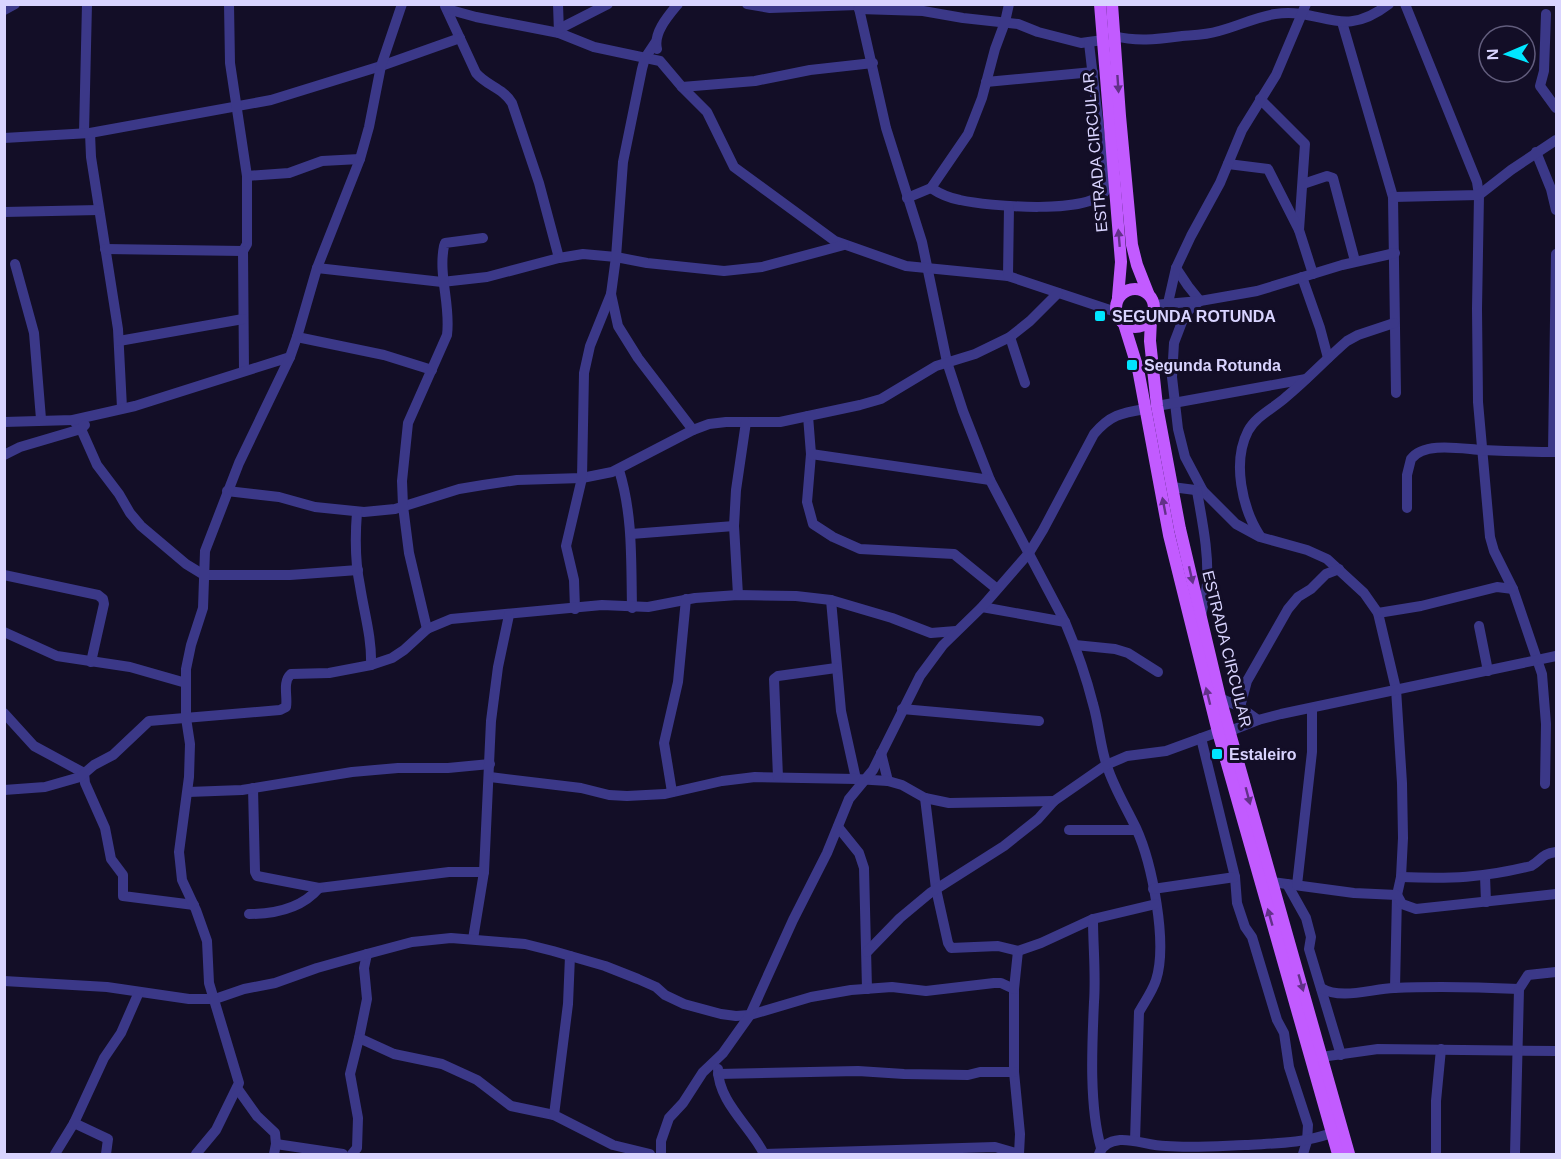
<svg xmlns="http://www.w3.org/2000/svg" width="1561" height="1159" font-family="Helvetica,sans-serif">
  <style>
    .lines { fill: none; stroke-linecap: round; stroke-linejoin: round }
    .minor { stroke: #3b3888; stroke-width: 10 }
    .major { stroke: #c25bff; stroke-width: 12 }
    .oneway { fill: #623188 }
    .poi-dot { fill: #00e6ff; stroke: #130e27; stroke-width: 2 }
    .labels { text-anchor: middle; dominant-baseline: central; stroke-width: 6; stroke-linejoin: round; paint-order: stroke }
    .street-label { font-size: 16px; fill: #d9d4ff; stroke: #130e27 }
    .poi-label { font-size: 16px; font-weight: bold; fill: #d9d4ff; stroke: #130e27; text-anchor: start }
  </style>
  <rect width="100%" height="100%" fill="#130e27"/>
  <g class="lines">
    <g class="minor">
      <path d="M558,4L559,33"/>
      <path d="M747,4L770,8L858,5"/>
      <path d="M858,4L886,128L922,242L947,362L963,411L990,480L1065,622C1076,648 1086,676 1093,704C1099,724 1100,746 1107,766C1114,788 1126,807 1136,828C1152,863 1168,943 1156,980C1152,992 1145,1001 1139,1012L1135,1141"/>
      <path d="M1405,4L1477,182L1479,195L1477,309L1478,402L1490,537L1494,551L1513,589L1542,674L1546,724L1545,784"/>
      <path d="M445,6L476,73C487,86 503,88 512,103L539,183L559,258"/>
      <path d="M447,9L476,17L559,33L594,47L660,61L682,87L707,112L734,167L835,241L906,266L1008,276L1116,312"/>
      <path d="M859,9L923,11L963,18L1018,24L1038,32L1081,43L1103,40"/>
      <path d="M4,10L15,4"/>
      <path d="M1546,14L1544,71L1540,86L1556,108"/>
      <path d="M1342,22L1393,197L1396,393"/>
      <path d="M559,29L608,4"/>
      <path d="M1114,36C1138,42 1158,39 1182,36C1195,35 1206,35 1219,31C1238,26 1256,17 1275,14C1323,7 1341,41 1389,4"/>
      <path d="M657,49C653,33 668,16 678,4"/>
      <path d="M986,82L1093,72"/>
      <path d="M682,87L755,81L810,70L873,63"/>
      <path d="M1260,99L1305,144L1299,230L1313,274"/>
      <path d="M84,133L87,4"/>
      <path d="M90,133L91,157L118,329L122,408"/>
      <path d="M4,138L90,133L271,100L381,66L460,38"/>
      <path d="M1536,152L1551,189L1556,210"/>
      <path d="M1228,164L1268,169L1299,230"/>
      <path d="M247,176L289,173L322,161L360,159"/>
      <path d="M1303,184L1327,176L1333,178L1355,261"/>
      <path d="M931,188C940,194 949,198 960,200C986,206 1095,216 1106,189L1089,43"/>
      <path d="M1393,197L1479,195L1511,170L1556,140"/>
      <path d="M907,198L931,188L968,134L982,98L995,49L1005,22L1009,4"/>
      <path d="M4,212L99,210"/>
      <path d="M105,249L243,251L247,244V176L230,63L229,4"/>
      <path d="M243,251L244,371"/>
      <path d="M15,264L34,333L41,419"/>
      <path d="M317,268L442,282L487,277L559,258L583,254L616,257L647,263L724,271L762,267L844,245"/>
      <path d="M1176,268L1188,286L1200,301L1189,310L1182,322L1174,343L1172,377L1178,429L1185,457L1203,491L1236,524L1260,537L1307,550L1327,559L1364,593L1378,613L1396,689L1402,783L1403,838L1401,877L1397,895L1395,988"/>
      <path d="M1008,276L1009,206"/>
      <path d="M1302,277L1320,328L1328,358"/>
      <path d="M611,294L618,326L638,358L693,430"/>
      <path d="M1168,303L1176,268L1191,236L1220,183L1242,130L1276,75L1306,4"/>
      <path d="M1154,305L1200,301L1257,291L1342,265L1395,253"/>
      <path d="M297,337L384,355L432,370"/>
      <path d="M1010,337L1025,383"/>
      <path d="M119,341L243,319"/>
      <path d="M1157,406L1306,379"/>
      <path d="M808,416L811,454L807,502L813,524L833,537L860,549L954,554L997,589"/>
      <path d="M73,420L81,429L97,465L119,494L130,513L141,526L186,564L204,575H290L358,570"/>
      <path d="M4,422L73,420L135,406L290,357"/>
      <path d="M1553,452L1556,254"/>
      <path d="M811,454L990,480"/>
      <path d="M4,455L20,447L81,429L85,425"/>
      <path d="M619,470C633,515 631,561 632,608"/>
      <path d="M1172,487L1203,491"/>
      <path d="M227,491L279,497L315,507L364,512L395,509L459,489L483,485L517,480L582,478L612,472L693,430L709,424L726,422H780L860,405L881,399L936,366L975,354L1010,337L1030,321L1058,293"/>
      <path d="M1197,491C1202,521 1209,552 1207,584C1206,594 1203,605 1201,616"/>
      <path d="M1407,508V475L1411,459C1424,441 1463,449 1482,450C1507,451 1532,452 1556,452"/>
      <path d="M357,512C355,537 355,562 360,586C364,612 372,638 371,665"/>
      <path d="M631,534L734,526"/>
      <path d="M1260,536C1242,508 1232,462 1248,431C1256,416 1274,408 1286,397C1307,380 1326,359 1347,341L1358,335L1394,323"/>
      <path d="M4,575L98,595L103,599L104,604L91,662"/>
      <path d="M738,595L734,526L736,490L746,422"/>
      <path d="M831,600L841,711L856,779"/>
      <path d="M982,607L1065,622"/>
      <path d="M575,609L574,580L566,546L582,478L584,373L590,346L611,294L616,257L623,162L642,69L645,58L655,43"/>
      <path d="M1378,613L1421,606L1497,587L1513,589"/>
      <path d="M1479,626L1488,671"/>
      <path d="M427,629L409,553L403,506L402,481L408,423L447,335C451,305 438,276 444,246L445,243L483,238"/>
      <path d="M4,632L57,656L130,667L186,683"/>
      <path d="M1075,645L1115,649L1128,653L1158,672"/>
      <path d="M1220,698L1240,707L1258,720"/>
      <path d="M1240,707L1247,681L1288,609L1298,597L1311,589L1326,574L1339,569"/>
      <path d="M902,709L1039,721"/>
      <path d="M4,713L34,746L84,773L85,783L105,828L111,859L123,875V896L194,905"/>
      <path d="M1230,731L1258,720L1281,714L1556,656"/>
      <path d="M1201,738L1235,877L1237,903L1245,927L1252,937L1277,1020L1284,1033L1289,1067L1308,1125L1307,1141L1303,1154"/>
      <path d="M881,753L888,781"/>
      <path d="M490,777L581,788L609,795L627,796L665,794L722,781L755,777L856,779L888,781L902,785L925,798L949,803L1054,801"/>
      <path d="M778,777L774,679L778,676L836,668"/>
      <path d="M253,788L255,872L257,876L319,888L449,872H484"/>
      <path d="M4,790L45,787L80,777L94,765L113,755L149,721L280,710L286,707C288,697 282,682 291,674L329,673L371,665L392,658L404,650L427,629L451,619L602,605L648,607L695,598L738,595L796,596L831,600L892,618L931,633L956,631"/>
      <path d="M188,792L242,790L352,772L398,768H448L490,764"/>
      <path d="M672,792L664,743L678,682L686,599"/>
      <path d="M925,798L936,889L948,943L951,948L998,946L1018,951L1041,943L1093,919L1156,904"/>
      <path d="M838,827L859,853L864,868L867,989"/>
      <path d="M1069,830H1136"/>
      <path d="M1485,876L1486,902"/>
      <path d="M1401,877C1450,879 1483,878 1531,866C1542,860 1541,854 1556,852"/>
      <path d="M1272,882L1354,893L1397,895L1402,904L1416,909L1556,894"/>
      <path d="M1287,884L1306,918L1311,937L1309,949L1341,1055"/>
      <path d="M1297,885L1312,752V708"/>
      <path d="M1153,889L1235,877"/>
      <path d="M249,914C274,914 302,908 319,888"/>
      <path d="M1093,919C1093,946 1096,974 1094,1002C1092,1046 1089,1106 1101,1148"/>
      <path d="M473,939L484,872L491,721L498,667L509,615"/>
      <path d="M867,952L900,918L930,893L1004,846L1038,819L1054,801L1106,765L1127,756L1166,751L1218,732"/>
      <path d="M367,954L364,968L367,999L359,1038L394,1054L442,1064L477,1080L511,1106L554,1115"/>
      <path d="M570,956L568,1004L554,1115L613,1145L650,1154"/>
      <path d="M4,981L107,987L189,999H215L244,989L275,983L317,968L367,954L412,942L451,938L525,944L553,951L605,966L638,979L656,987L665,995L684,1004L721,1014L736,1016L750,1015L811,997L851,990L892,987L926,991L994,983H1001L1014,989V1072L1020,1134L1019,1154L995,1147L764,1154"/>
      <path d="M1321,988C1341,1000 1371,989 1394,988C1435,986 1478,987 1519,989"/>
      <path d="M1014,989L1018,951"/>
      <path d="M1321,1057L1378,1049L1556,1051"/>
      <path d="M718,1069C718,1102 751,1127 764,1154"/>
      <path d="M718,1074L858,1071L904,1074L968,1075L980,1072H1014"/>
      <path d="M237,1088L257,1116L275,1133L276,1144L274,1154"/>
      <path d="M74,1123L108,1139L106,1154"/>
      <path d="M276,1144L343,1154"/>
      <path d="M55,1154L74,1123L104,1058L121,1033L139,992"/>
      <path d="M196,1154L216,1130L239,1083L209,983L207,941L196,910L182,880L179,852L189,777L190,744L186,718V669L191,645L203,608L205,551L239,463L290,357L297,337L317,268L360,159L369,127L381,66L402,4"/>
      <path d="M352,1154L357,1148L358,1118L350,1074L359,1038"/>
      <path d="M661,1154V1141L669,1118L683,1103L703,1072L723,1053L750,1015L793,920L827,853L849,799L873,770L920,676L943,645L982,607L1029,553L1043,530L1094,434C1110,415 1121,413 1145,409"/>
      <path d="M1099,1154C1102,1145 1110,1141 1120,1140C1135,1139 1150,1146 1166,1146C1193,1148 1218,1146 1245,1145C1279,1143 1299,1144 1332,1133"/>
      <path d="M1436,1154V1101L1441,1049"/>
      <path d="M1515,1154L1519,989L1528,975L1556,972"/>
    </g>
    <g class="major">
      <path d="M1100,4L1121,262L1118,297"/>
      <path d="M1112,4L1120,116L1132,245L1137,265L1148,293"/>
      <circle cx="1135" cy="308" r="19"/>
      <path d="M1151,319L1150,341L1157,406L1180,529L1220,698L1349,1154"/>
      <path d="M1124,324L1138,369L1169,535L1218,732L1338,1154"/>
    </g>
  </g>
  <defs><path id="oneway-solid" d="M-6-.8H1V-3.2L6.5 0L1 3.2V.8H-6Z" transform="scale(1.5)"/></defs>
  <g class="oneway">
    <use href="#oneway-solid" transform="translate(1118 84) rotate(86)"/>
    <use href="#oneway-solid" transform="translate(1119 238) rotate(-95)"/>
    <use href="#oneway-solid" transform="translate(1164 506) rotate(-101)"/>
    <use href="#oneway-solid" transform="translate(1191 575) rotate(77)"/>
    <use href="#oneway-solid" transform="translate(1208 696) rotate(-104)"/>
    <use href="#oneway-solid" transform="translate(1248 796) rotate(75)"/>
    <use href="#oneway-solid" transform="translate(1270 917) rotate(-106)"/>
    <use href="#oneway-solid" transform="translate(1301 983) rotate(74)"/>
  </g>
  <g class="poi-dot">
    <rect x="1094" y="310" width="12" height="12" rx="3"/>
    <rect x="1126" y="359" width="12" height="12" rx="3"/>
    <rect x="1211" y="748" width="12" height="12" rx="3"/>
  </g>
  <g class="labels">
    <g class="street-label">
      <text transform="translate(1095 152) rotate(-95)">ESTRADA CIRCULAR</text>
      <text transform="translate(1227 649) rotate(76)">ESTRADA CIRCULAR</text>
    </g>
    <g class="poi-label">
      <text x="1112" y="316">SEGUNDA ROTUNDA</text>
      <text x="1144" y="365">Segunda Rotunda</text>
      <text x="1229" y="754">Estaleiro</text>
    </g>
  </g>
  <rect width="1561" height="1159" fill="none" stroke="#d9d4ff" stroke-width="12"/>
  <g transform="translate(1507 54) rotate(268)"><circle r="28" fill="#130e27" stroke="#625d7d" stroke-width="1.5"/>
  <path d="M0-4.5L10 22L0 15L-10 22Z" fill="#00e6ff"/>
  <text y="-9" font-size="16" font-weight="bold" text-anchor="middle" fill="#d9d4ff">N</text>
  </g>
</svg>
